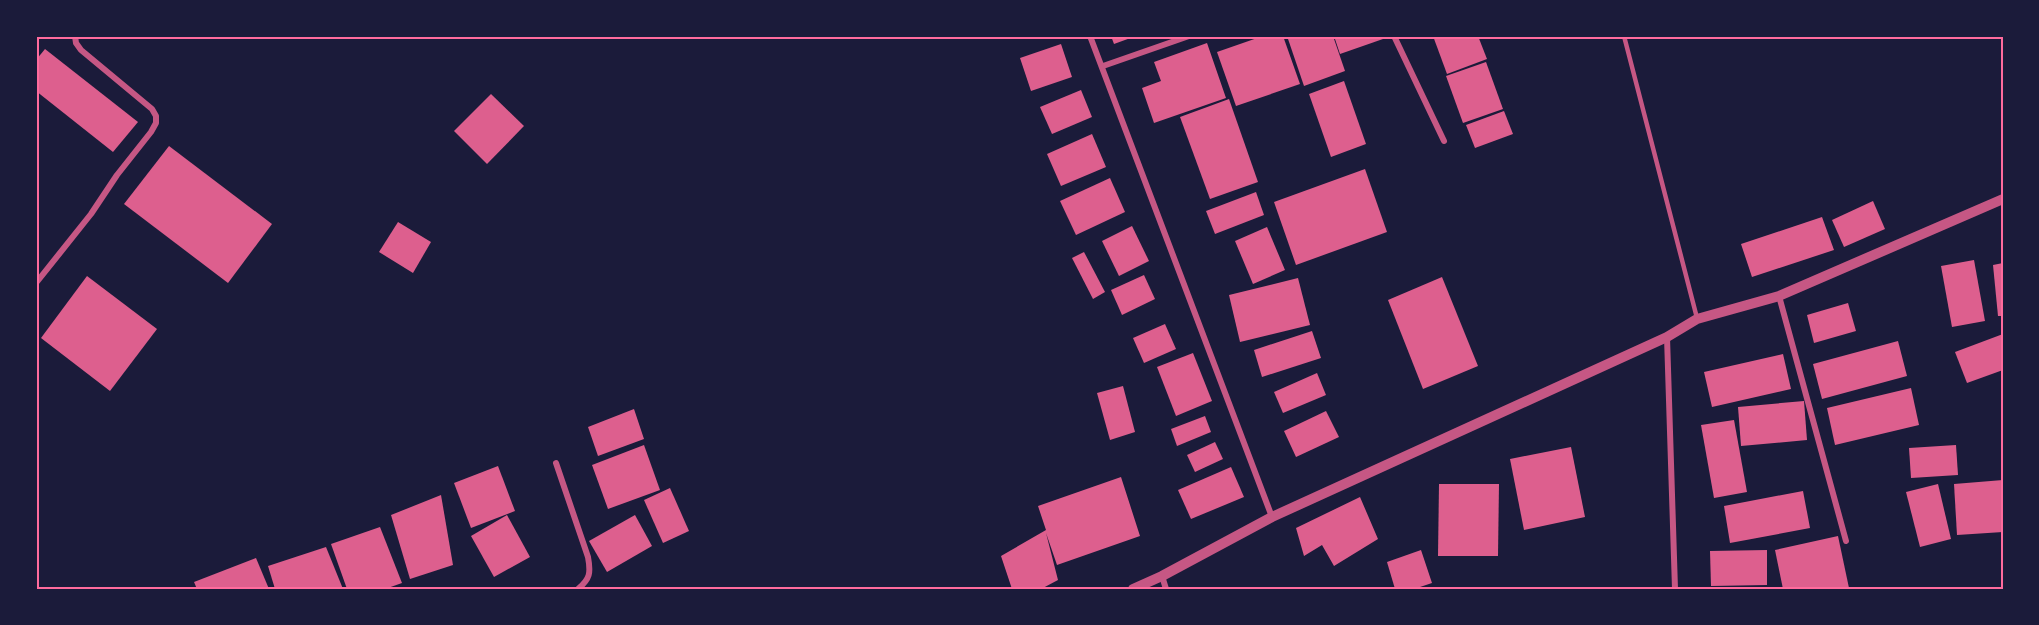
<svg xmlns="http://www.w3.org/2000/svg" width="2039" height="625" font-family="'Exo 2',sans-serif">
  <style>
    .building { fill: #dd5f8e }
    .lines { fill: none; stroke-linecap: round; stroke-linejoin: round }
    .service { stroke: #c65784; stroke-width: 4.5 }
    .minor { stroke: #c65784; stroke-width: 6 }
    .tertiary { stroke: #c65784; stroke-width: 10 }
    .neatline { fill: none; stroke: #ff6b9d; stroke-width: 2 }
  </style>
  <rect width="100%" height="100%" fill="#1b1b3a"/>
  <g class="building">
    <path d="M1111,36H1136L1114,44Z"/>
    <path d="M1263,36H1283L1300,84L1236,106L1217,52Z"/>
    <path d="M1287,36H1333L1345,71L1304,86Z"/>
    <path d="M1334,36H1381L1383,39L1340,54Z"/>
    <path d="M1433,36H1478L1487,59L1447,74Z"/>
    <path d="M1207,43L1226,98L1154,123L1142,88L1161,81L1154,62Z"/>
    <path d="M1061,44L1072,77L1031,91L1020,58Z"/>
    <path d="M45,49L138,122L113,152L36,91V60Z"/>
    <path d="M1486,62L1503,109L1463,123L1446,76Z"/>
    <path d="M1344,81L1366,144L1331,157L1309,94Z"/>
    <path d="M1081,90L1092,117L1052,134L1040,107Z"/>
    <path d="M491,94L524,126L487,164L454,131Z"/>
    <path d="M1229,99L1258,182L1210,199L1180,117Z"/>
    <path d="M1504,111L1513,134L1475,148L1466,125Z"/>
    <path d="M1092,134L1106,167L1061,186L1047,154Z"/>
    <path d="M169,146L272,224L228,283L124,204Z"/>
    <path d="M1365,169L1387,232L1296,265L1274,202Z"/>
    <path d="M1110,178L1125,212L1076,235L1060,201Z"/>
    <path d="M1256,192L1264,215L1215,234L1206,211Z"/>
    <path d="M1873,201L1885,229L1844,247L1832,220Z"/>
    <path d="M1822,217L1834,250L1752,277L1741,244Z"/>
    <path d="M398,222L431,242L413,273L379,252Z"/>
    <path d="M1132,226L1149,261L1119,276L1102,241Z"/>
    <path d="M1267,227L1285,270L1253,284L1235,241Z"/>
    <path d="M1084,252L1105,292L1093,299L1072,258Z"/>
    <path d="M1974,260L1985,321L1952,327L1941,266Z"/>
    <path d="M2003,263V316H1998L1993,265Z"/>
    <path d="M1144,275L1155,299L1122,315L1111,290Z"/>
    <path d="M87,276L157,329L110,391L41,338Z"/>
    <path d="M1442,277L1478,366L1423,389L1388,300Z"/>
    <path d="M1298,278L1310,325L1240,342L1229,295Z"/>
    <path d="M1848,303L1856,331L1814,343L1807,315Z"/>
    <path d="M1165,324L1176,349L1144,363L1133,338Z"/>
    <path d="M1312,331L1321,358L1262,377L1254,350Z"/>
    <path d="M2003,334V370L1967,383L1955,352Z"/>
    <path d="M1898,341L1907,376L1822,399L1813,364Z"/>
    <path d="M1193,353L1212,401L1176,416L1157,367Z"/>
    <path d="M1783,354L1791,389L1712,407L1704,372Z"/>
    <path d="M1317,373L1326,395L1283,413L1274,392Z"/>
    <path d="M1123,386L1135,432L1110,440L1097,393Z"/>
    <path d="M1911,388L1919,425L1835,445L1827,408Z"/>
    <path d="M1804,401L1807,440L1741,446L1738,407Z"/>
    <path d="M634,409L644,439L598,456L588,427Z"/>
    <path d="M1326,411L1339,437L1296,457L1284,431Z"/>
    <path d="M1205,416L1211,432L1177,446L1171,429Z"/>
    <path d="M1734,420L1747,492L1714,498L1701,425Z"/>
    <path d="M1215,442L1223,459L1195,472L1187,455Z"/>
    <path d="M644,445L660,490L608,509L592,465Z"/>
    <path d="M1956,445L1958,475L1911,478L1909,448Z"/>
    <path d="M1571,447L1585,517L1524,530L1510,459Z"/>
    <path d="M498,466L515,511L471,528L454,483Z"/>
    <path d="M1231,467L1244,497L1191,519L1178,490Z"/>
    <path d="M1121,477L1140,536L1057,565L1046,533L1058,580L1041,589H1012L1001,556L1046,530L1038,506Z"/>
    <path d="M2003,480V532L1957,535L1954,484Z"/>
    <path d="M1439,484H1499L1498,556H1438Z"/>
    <path d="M1938,484L1951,539L1920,547L1906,492Z"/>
    <path d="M670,488L689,531L663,543L644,500Z"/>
    <path d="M1803,491L1810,528L1730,543L1724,506Z"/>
    <path d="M441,495L453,565L410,579L391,515Z"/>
    <path d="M1360,497L1378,539L1334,566L1322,545L1304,556L1296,528Z"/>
    <path d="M507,515L530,557L494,577L471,536Z"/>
    <path d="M635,515L652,546L607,572L589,541Z"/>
    <path d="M380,527L402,583L385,589H347L331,544Z"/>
    <path d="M1838,536L1849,588L1783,589L1775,550Z"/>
    <path d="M326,547L343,589H275L268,566Z"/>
    <path d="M1421,550L1432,583L1414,589H1395L1387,562Z"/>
    <path d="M1767,550V585L1711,586L1710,551Z"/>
    <path d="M256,558L269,589H197L194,582Z"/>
  </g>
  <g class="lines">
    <path class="service" d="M1624,36L1697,318"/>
    <g class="minor">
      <path d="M1090,36L1272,517"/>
      <path d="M1394,36L1444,141"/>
      <path d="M1103,66L1189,36"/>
      <path d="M36,283L91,214L117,175L151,132L156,123V116L152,109L81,50L76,43L75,36"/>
      <path d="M1779,296L1846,541"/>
      <path d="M1667,337L1675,589"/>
      <path d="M556,463L588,557C591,573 590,579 578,589"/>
      <path d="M1162,576L1166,589"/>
    </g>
    <path class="tertiary" d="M1133,589L1162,576L1272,517L1667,337L1697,319L1779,296L2003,199"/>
  </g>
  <rect width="2039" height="625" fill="none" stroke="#1b1b3a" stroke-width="75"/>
  <rect x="38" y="38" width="1964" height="550" class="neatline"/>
</svg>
